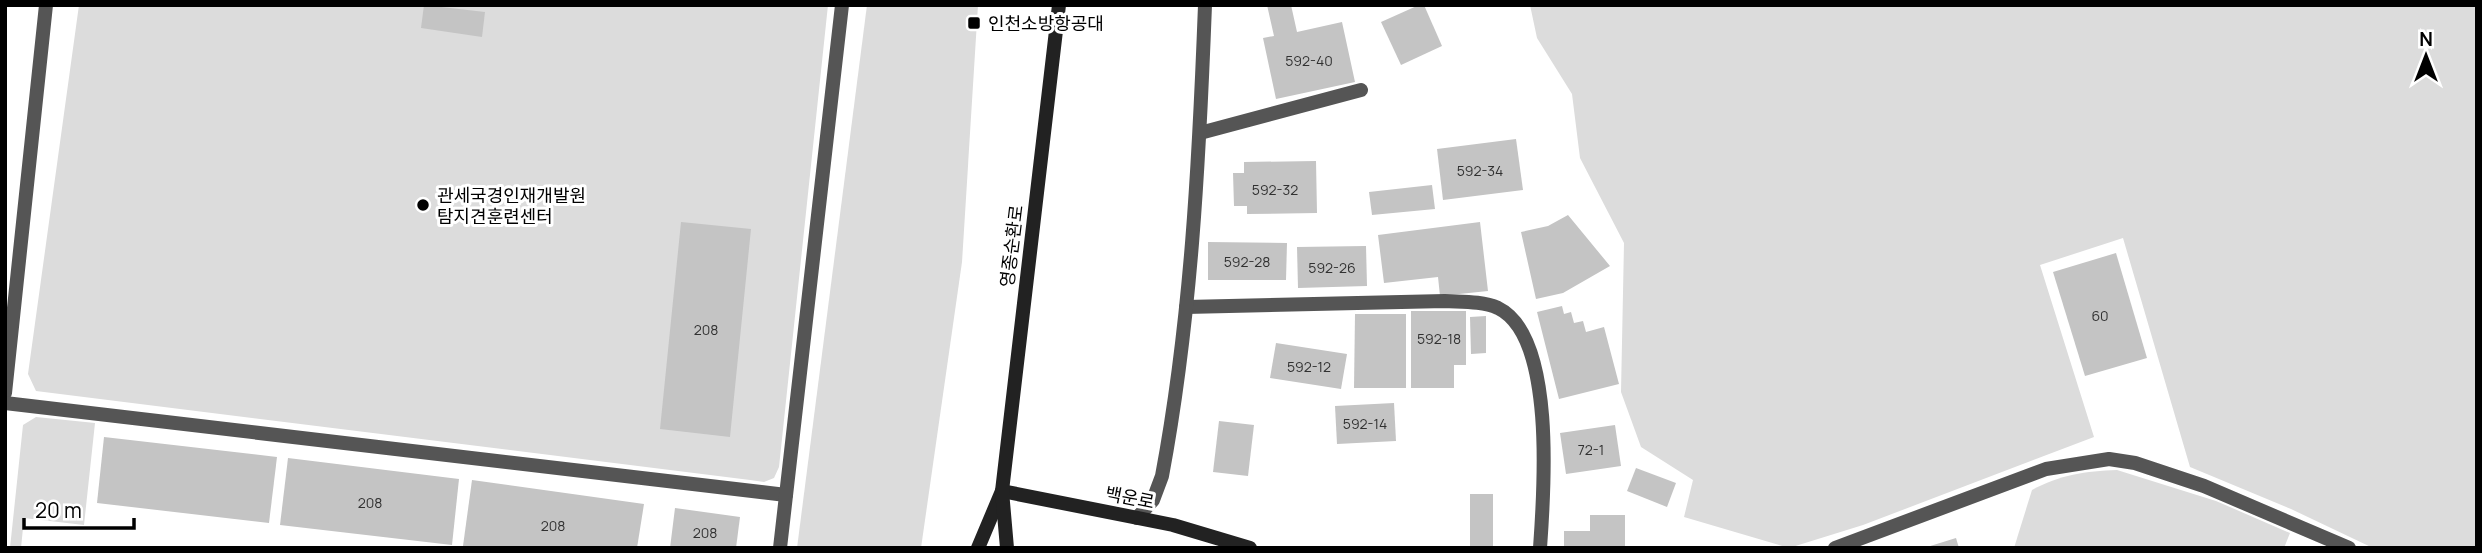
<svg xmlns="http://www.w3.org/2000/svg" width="2482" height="553" font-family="Manrope,'Noto Sans KR',sans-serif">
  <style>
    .green { fill: #dcdcdc }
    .building { fill: #c4c4c4 }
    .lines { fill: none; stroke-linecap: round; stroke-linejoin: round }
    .lane { stroke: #555; stroke-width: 14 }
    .secondary { stroke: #222; stroke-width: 14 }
    .poi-dot { fill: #000; stroke: #fff; stroke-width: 2.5 }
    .labels { text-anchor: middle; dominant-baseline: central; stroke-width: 6; stroke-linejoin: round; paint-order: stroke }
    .number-label { font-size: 14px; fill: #313131 }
    .poi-label { font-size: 18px; fill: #000; stroke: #fff; text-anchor: start }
    .street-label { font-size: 18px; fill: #000; stroke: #fff }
  </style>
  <rect width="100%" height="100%" fill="#fff"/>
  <g class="green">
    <path d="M79,5H828L779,467L774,478L764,482L750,480L36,391L28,374Z"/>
    <path d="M867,5H978L962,262L921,548H797Z"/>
    <path d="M1530,5H2477V548H2373L2291,509L2190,467L2123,238L2040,265L2094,437L1863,525L1789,548L1684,517L1693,480L1641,447L1621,392L1624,243L1580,158L1572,94L1537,38Z"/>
    <path d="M36,417L95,423L84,525L24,518L21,548H10L23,425Z"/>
    <path d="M2117,470L2216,501L2290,533L2284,548H2014L2032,490C2059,475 2086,471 2117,470Z"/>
  </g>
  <g class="building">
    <path d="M424,5L485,12L482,37L421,28Z"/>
    <path d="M1267,5H1291L1297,32L1342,22L1355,82L1276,99L1263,38L1274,36Z"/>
    <path d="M1419,5H1424L1442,46L1401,65L1381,22Z"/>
    <path d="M1516,139L1523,190L1443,200L1437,149Z"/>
    <path d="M1316,161L1317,213L1247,214V206H1234L1233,173H1244V162Z"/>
    <path d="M1432,185L1435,209L1372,215L1369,192Z"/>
    <path d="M1568,215L1610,266L1563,293L1536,299L1521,232L1548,226Z"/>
    <path d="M681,222L751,229L730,437L660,429Z"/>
    <path d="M1480,222L1488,291L1440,296L1438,277L1384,283L1378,235Z"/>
    <path d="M1208,242L1287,243L1286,280H1208Z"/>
    <path d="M1366,246L1367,286L1298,288L1297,247Z"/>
    <path d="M2116,253L2147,358L2085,376L2053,272Z"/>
    <path d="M1562,306L1564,314L1571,312L1574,323L1583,321L1586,332L1604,327L1619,384L1559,399L1537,312Z"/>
    <path d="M1411,311H1466V365H1454V388H1411Z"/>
    <path d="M1355,314H1406V388H1354Z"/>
    <path d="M1486,316V353L1471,354L1470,317Z"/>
    <path d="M1276,343L1347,354L1341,389L1270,378Z"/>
    <path d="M1394,403L1396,441L1337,444L1335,406Z"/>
    <path d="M1219,421L1254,425L1248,476L1213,472Z"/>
    <path d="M1615,425L1621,466L1566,474L1560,433Z"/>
    <path d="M104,437L277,457L269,523L97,503Z"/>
    <path d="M288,458L459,479L452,545L280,525Z"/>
    <path d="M1636,468L1676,483L1667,507L1627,491Z"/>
    <path d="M472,480L644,504L637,548L463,546Z"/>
    <rect x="1470" y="494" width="23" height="54"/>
    <path d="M675,508L740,517L736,548H670Z"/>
    <path d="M1590,515H1625V548H1564V531H1590Z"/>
    <path d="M1956,538L1959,548H1927V547Z"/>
  </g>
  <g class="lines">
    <g class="lane">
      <path d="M1200,133L1361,90"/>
      <path d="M1186,307L1445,301C1462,302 1482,301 1498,308C1556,336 1544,493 1540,548"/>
      <path d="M5,393L46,5"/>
      <path d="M5,403L786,495"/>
      <path d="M1137,518L1153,500L1162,476C1191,321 1199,163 1205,5"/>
      <path d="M780,548L842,5"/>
      <path d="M1835,548L2046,469L2109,459L2135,463L2204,486L2349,548"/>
    </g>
    <g class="secondary">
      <path d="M978,548L1002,491L1173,525L1250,548"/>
      <path d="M1007,548L1002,491L1059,5"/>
    </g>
  </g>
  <g class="poi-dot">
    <rect x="967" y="16" width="14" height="14" rx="3.5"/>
    <circle cx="423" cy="205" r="7"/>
  </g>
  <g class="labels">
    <g class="number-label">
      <text x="1309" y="60">592-40</text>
      <text x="1480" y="170">592-34</text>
      <text x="1275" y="189">592-32</text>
      <text x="1247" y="261">592-28</text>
      <text x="1332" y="267">592-26</text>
      <text x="2100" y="315">60</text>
      <text x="706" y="329">208</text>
      <text x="1439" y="338">592-18</text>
      <text x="1309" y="366">592-12</text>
      <text x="1365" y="423">592-14</text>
      <text x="1591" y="449">72-1</text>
      <text x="370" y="502">208</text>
      <text x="553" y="525">208</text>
      <text x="705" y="532">208</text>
    </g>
    <g class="poi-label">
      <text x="988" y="23">인천소방항공대</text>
      <text x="437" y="195">관세국경인재개발원<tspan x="437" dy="21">탐지견훈련센터</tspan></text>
    </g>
    <g class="street-label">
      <text transform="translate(1011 246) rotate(-83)">영종순환로</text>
      <text transform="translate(1130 497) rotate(11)">백운로</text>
    </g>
  </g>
  <rect width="2482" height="553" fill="none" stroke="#000000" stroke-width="14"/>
  <g transform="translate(2426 56)" stroke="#ffffff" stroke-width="5" paint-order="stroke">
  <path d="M0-5L12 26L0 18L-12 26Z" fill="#000000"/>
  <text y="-10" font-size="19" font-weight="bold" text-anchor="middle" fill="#000000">N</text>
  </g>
  <path d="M24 518v10h110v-10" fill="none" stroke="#000000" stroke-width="3.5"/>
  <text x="35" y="518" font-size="21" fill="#000000" stroke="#ffffff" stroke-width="5" paint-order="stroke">20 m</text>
</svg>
